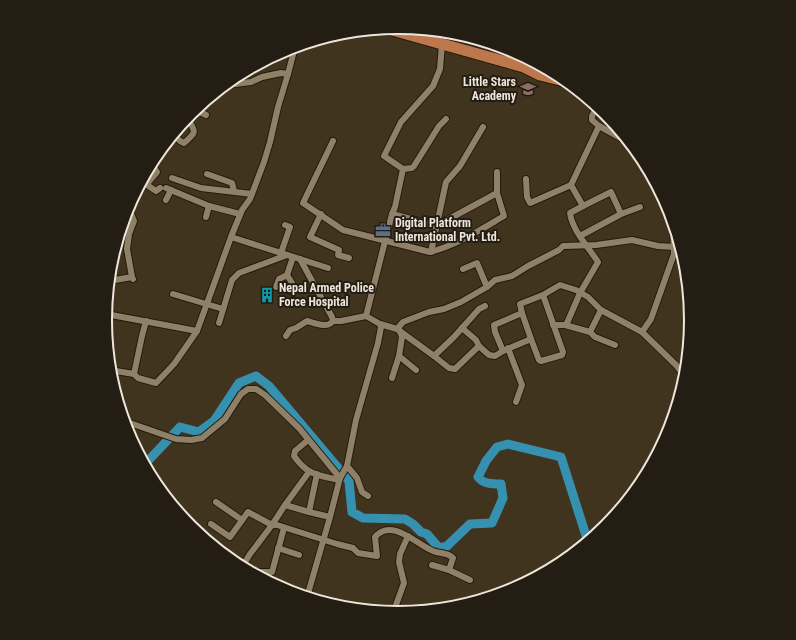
<svg xmlns="http://www.w3.org/2000/svg" width="796" height="640" font-family="'Roboto Condensed',sans-serif">
  <style>
    .lines { fill: none; stroke-linecap: round; stroke-linejoin: round }
    .river { stroke: #3691b0; stroke-width: 9 }
    .street-casing { stroke: #271b07; stroke-width: 8 }
    .highway-casing { stroke: #271b07; stroke-width: 13 }
    .street { stroke: #8f8069; stroke-width: 6 }
    .highway { stroke: #bc784c; stroke-width: 11 }
    .labels { text-anchor: middle; dominant-baseline: central; stroke-width: 4; stroke-linejoin: round; paint-order: stroke }
    .poi-label { font-size: 12px; font-weight: bold; fill: #eee6da; stroke: #231d14; text-anchor: start }
    .rim { fill: none; stroke: #eee6da; stroke-width: 2 }
  </style>
  <rect width="100%" height="100%" fill="#41341f"/>
  <g class="lines">
    <path class="river" d="M145,464L180,427L199,432L214,421L239,383L256,376L269,386L349,481L352,512L363,518L405,519L413,524L421,532L427,534L439,548L447,546L470,524L492,523L503,498L501,484C493,484 483,484 478,477L486,461L497,447L508,444L561,457L588,542"/>
    <g class="street-casing">
      <g id="street">
        <path d="M212,96L213,97L227,85L251,82L262,77L281,73L288,74"/>
        <path d="M186,119L189,121C197,115 195,109 206,115"/>
        <path d="M599,126L630,143"/>
        <path d="M173,134L180,141L184,143C195,133 197,133 189,121"/>
        <path d="M333,141L303,203L343,230L430,252C457,245 480,230 504,216L497,193V172"/>
        <path d="M403,169L412,168L414,166L439,126L446,119"/>
        <path d="M207,174L232,183L234,191"/>
        <path d="M172,178L201,188L252,194"/>
        <path d="M526,179L527,197L530,203L571,185"/>
        <path d="M141,181L156,191L160,188"/>
        <path d="M146,185L157,172L151,163"/>
        <path d="M166,188L209,206"/>
        <path d="M166,200L171,190"/>
        <path d="M583,206L611,192L621,214"/>
        <path d="M130,211L134,221L129,234L127,249L132,277L133,279"/>
        <path d="M321,214L310,237L339,250L338,255L349,258"/>
        <path d="M392,214L430,224L436,226L497,193"/>
        <path d="M206,217L209,206L240,214"/>
        <path d="M580,236L621,214L640,207"/>
        <path d="M231,237L328,268"/>
        <path d="M431,252L446,182L460,166L483,127"/>
        <path d="M281,253L290,227L285,225"/>
        <path d="M674,254H683"/>
        <path d="M463,269L477,263L487,287"/>
        <path d="M287,275L292,283L290,291"/>
        <path d="M109,281L132,277"/>
        <path d="M276,287L279,279L287,275L293,257"/>
        <path d="M173,294L223,309"/>
        <path d="M601,310L590,332L595,337L615,345"/>
        <path d="M522,313L531,339"/>
        <path d="M106,314L197,331"/>
        <path d="M146,321L142,336L134,374L138,378L156,383L174,364L197,331L231,237L242,210L250,199L264,162L270,142L278,107L288,74L295,47"/>
        <path d="M333,321H341L366,316"/>
        <path d="M219,323L232,280L239,273L287,255"/>
        <path d="M380,324L397,329L403,322L429,312L444,309L461,302L487,287L495,280L512,276L528,266L559,250L563,246L596,245L632,240L658,246L674,247"/>
        <path d="M553,325H565L567,323L580,293L598,262C589,248 572,230 570,213L583,206L571,185L599,126L592,120V116L597,106"/>
        <path d="M565,325L590,332"/>
        <path d="M462,328L476,340L479,346L489,355L495,356L503,351L531,339L539,360L541,361L562,355L563,352L543,295"/>
        <path d="M397,329L434,356L454,337L479,309L485,306"/>
        <path d="M400,331L402,337L399,356L416,370"/>
        <path d="M642,332L651,319L674,254L673,222"/>
        <path d="M286,336L290,330L296,328L307,321C315,323 327,329 333,321L332,317L300,259"/>
        <path d="M508,348L522,385L516,402"/>
        <path d="M503,351L495,332L494,325L522,313L520,304L543,295L560,285L576,290L588,297L601,310L642,332L676,365L685,377"/>
        <path d="M434,356L449,368L455,369L479,346"/>
        <path d="M110,370L134,374"/>
        <path d="M392,378L399,356"/>
        <path d="M124,421L176,439L191,440L202,438L225,419L241,394L248,389H256L265,395L299,428L340,478"/>
        <path d="M308,440L295,451L294,456C307,475 318,475 339,480"/>
        <path d="M347,466L357,478L362,492L368,496"/>
        <path d="M309,472L285,505L309,512L330,517"/>
        <path d="M216,502L242,520"/>
        <path d="M285,505L272,525H277L337,544L353,548L358,553L377,556L375,537C392,517 417,545 433,551C440,554 448,552 453,558L449,570"/>
        <path d="M309,512L317,474"/>
        <path d="M211,524L230,537L248,512L272,525L250,554L242,567"/>
        <path d="M278,548L299,555"/>
        <path d="M432,565L449,570L470,580"/>
        <path d="M251,572H272L284,528"/>
        <path d="M307,597L330,517L340,478L347,466L356,420L378,343L381,327L380,324L366,316L392,214L395,207L403,169L384,156L401,122L433,86L440,69L442,44"/>
        <path d="M393,613L404,583L399,562L400,554L408,536"/>
      </g>
    </g>
    <g class="highway-casing">
      <path id="highway" d="M385,28L524,67L540,75L568,82"/>
    </g>
    <use href="#street" class="street"/>
    <use href="#highway" class="highway"/>
  </g>
  <defs>
    <g id="school-bare" transform="scale(1.2)"><path d="M0-5L7-2L0 1L-7-2ZM-4 1L0 2.5L4 1V4Q0 6-4 4Z" fill="#8d6e63" stroke="#231d14" stroke-width="2.5" paint-order="stroke"/></g>
    <g id="office-bare" transform="scale(1.2)"><path d="M-6-3h4V-5.5h4V-3h4V5H-6ZM-1-4.5V-3h2v-1.5ZM-6 0V1H6V0Z" fill="#5c6f8a" stroke="#231d14" stroke-width="2.5" paint-order="stroke"/></g>
    <g id="building-bare" transform="scale(1.2)"><path d="M-4-6H4V6H1V3H-1V6H-4ZM-2.5-4.3h1.7v1.8h-1.7ZM.8-4.3h1.7v1.8H.8ZM-2.5-1h1.7V.8h-1.7ZM.8-1h1.7V.8H.8Z" fill="#0f9aa8" stroke="#231d14" stroke-width="2.5" paint-order="stroke"/></g>
  </defs>
  <g fill-rule="evenodd">
    <use href="#school-bare" x="528" y="89"/>
    <use href="#office-bare" x="383" y="230"/>
    <use href="#building-bare" x="267" y="295"/>
  </g>
  <g class="labels">
    <g class="poi-label">
      <text x="516" y="82" text-anchor="end">Little Stars<tspan x="516" dy="14">Academy</tspan></text>
      <text x="395" y="223">Digital Platform<tspan x="395" dy="14">International Pvt. Ltd.</tspan></text>
      <text x="279" y="288">Nepal Armed Police<tspan x="279" dy="14">Force Hospital</tspan></text>
    </g>
  </g>
  <path d="M0 0H796V640H0ZM112 320a286 286 0 1 1 572 0a286 286 0 1 1-572 0Z" fill="#231d14" fill-rule="evenodd"/>
  <path class="rim" d="M112 320a286 286 0 1 1 572 0a286 286 0 1 1-572 0Z"/>
</svg>
